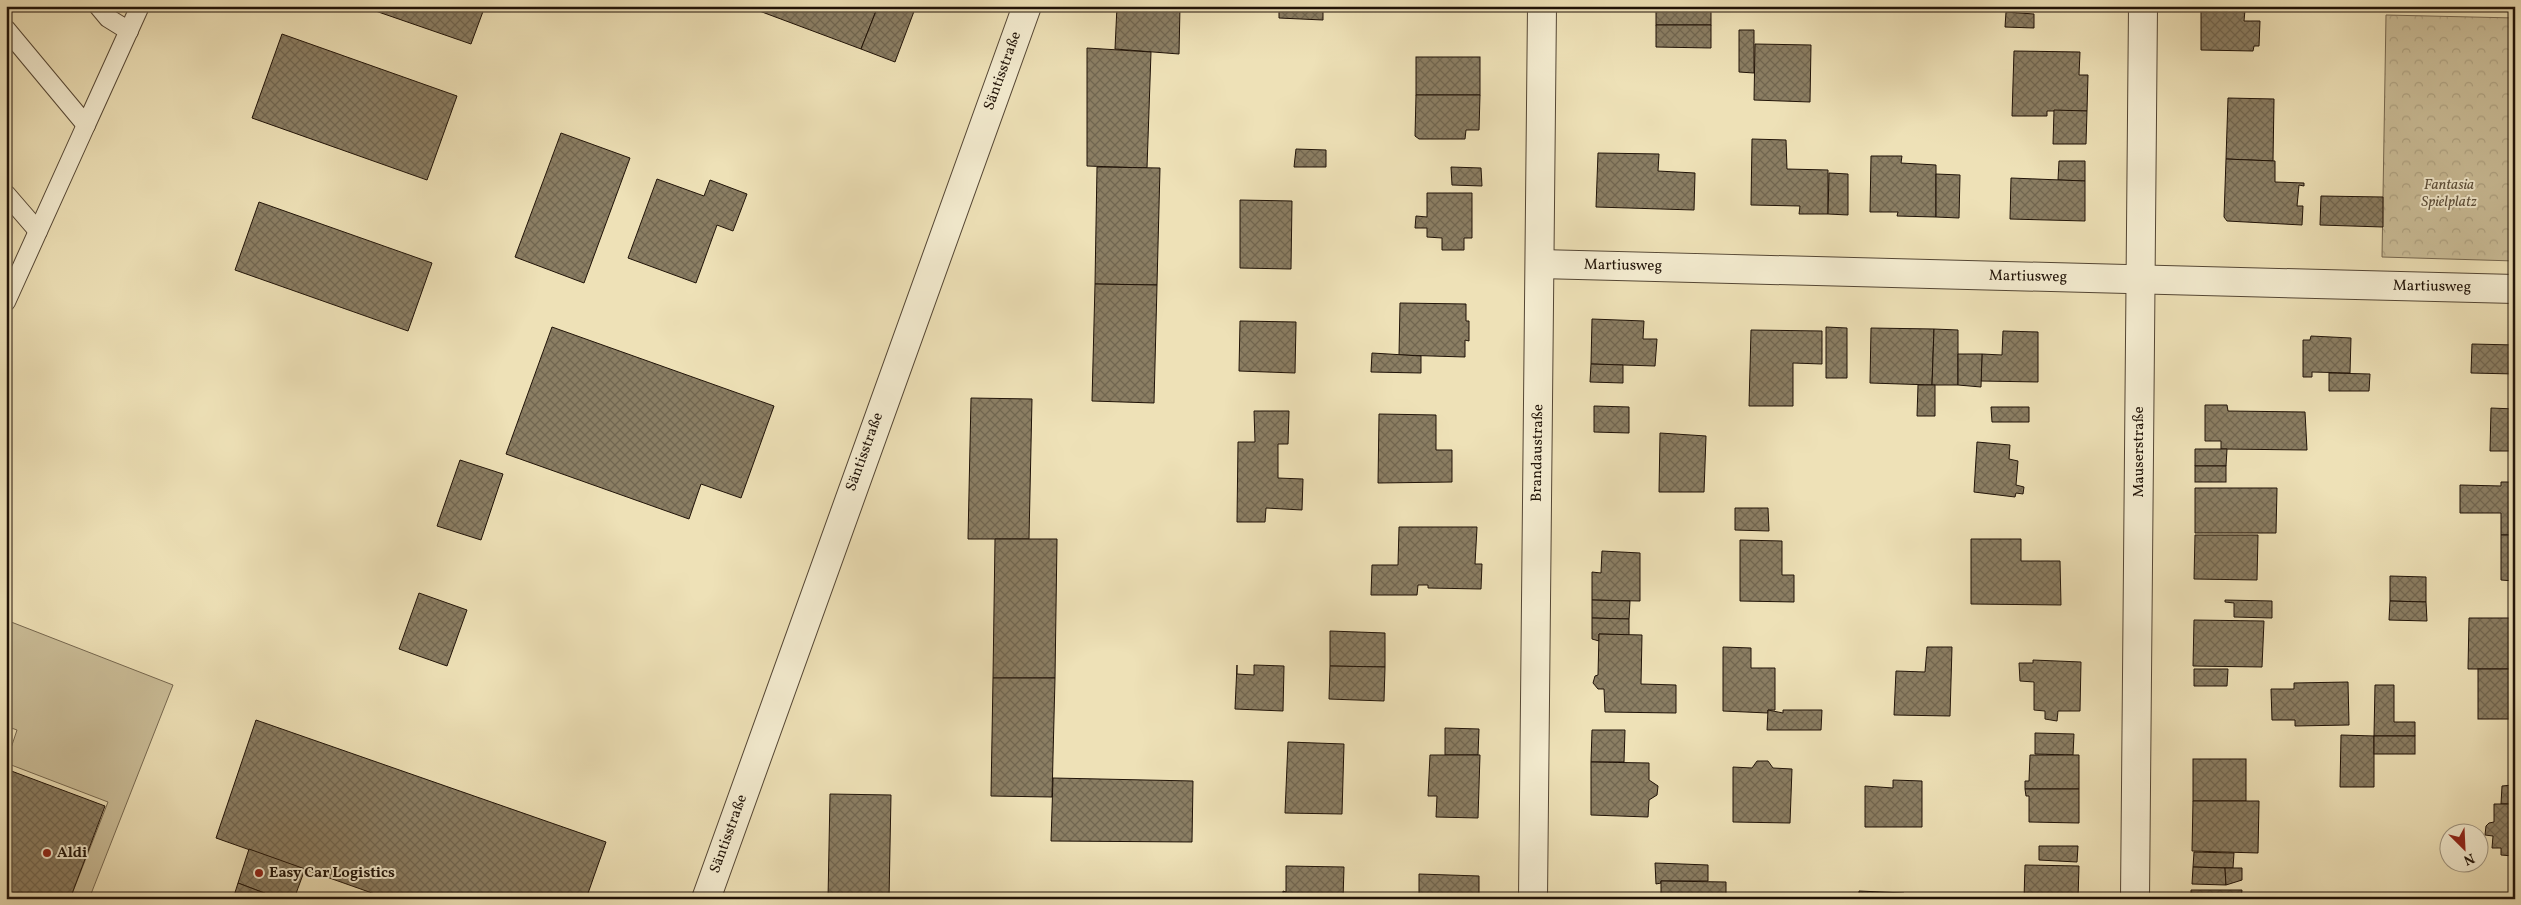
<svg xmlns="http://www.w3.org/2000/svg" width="2521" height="905" font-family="Vollkorn,serif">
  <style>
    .green { fill: #cbbe99; stroke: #766850 }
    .park { fill: url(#park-crowns); stroke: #766850 }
    .building { fill: url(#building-cross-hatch); stroke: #201308 }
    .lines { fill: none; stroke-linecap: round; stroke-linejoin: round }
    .service-casing { stroke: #544634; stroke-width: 20 }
    .minor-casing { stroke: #544634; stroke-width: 30 }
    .tertiary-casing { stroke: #544634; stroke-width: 30 }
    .service { stroke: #f4ecd0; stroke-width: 18 }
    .minor { stroke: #f4ecd0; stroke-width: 28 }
    .tertiary { stroke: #f4ecd0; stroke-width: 28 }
    .poi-dot { fill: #8f2418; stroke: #f4ecd0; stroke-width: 2 }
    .labels { text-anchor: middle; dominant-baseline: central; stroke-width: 4; stroke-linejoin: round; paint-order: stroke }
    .street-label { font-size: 15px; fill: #201308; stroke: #f4ecd0 }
    .park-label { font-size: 15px; font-style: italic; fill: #5c4f3b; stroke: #f4ecd0 }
    .poi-label { font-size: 15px; font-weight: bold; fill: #201308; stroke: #f4ecd0; text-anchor: start }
  </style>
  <defs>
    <pattern id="park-crowns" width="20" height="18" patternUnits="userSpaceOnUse" patternTransform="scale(1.25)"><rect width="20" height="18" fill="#cbbe99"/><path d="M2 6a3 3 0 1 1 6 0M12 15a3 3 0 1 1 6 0" fill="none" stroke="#aea282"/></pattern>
    <pattern id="building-cross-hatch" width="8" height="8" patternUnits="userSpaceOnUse" patternTransform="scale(1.25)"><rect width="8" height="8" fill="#8b7e63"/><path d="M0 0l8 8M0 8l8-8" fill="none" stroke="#716650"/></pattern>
  </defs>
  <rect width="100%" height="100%" fill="#eee1b7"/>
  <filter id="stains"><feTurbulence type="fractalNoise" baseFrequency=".004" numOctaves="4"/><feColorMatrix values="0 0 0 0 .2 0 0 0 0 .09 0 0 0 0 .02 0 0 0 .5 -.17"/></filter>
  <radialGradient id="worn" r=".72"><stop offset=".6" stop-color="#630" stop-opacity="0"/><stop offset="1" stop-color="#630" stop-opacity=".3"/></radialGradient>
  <path class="green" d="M6,620L173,685L89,899H70L108,802L6,763L17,730L6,726Z"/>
  <path class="park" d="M2386,15L2515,18V261L2382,257Z"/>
  <g class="building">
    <path d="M361,6H485L471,44Z"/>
    <path d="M755,6H878L861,49L754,9Z"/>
    <path d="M878,6H916L895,62L861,49Z"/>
    <path d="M1117,6H1180L1179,54L1115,49Z"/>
    <path d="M1279,6H1323V20L1279,18Z"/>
    <path d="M1425,6H1485V9H1424Z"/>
    <rect x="1656" y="6" width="55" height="19"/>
    <path d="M2201,6H2252V10H2245L2244,21H2260L2259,46H2254L2253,51L2201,50Z"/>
    <path d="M2006,12L2034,14V28L2005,27Z"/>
    <path d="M1656,25H1711V48L1656,47Z"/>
    <path d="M1739,30H1754V73L1739,72Z"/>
    <path d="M282,34L457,96L427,180L252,118Z"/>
    <path d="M1755,44L1811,45L1810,102L1754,100Z"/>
    <path d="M1087,48L1151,52L1147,168L1087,166Z"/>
    <path d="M2014,51L2080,52L2079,75H2088L2087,111H2047V116H2012Z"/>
    <rect x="1416" y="57" width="64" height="38"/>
    <path d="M1416,95H1480L1479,130H1466L1465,139H1419L1415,136Z"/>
    <path d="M2228,98L2274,99L2273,161L2226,159Z"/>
    <path d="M2054,110L2087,111L2086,144H2053Z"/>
    <path d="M561,133L630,158L584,283L515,257Z"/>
    <path d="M1752,139L1786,140L1787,169L1828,170V214H1799L1800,206L1751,205Z"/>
    <path d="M1296,149L1326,150V167H1294Z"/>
    <path d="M1598,153L1659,154L1658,171L1695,173L1694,210L1596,207Z"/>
    <path d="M1871,156H1902L1901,163L1936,165V217L1897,216L1898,212H1870Z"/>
    <path d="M2226,159L2275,161V182L2304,183V186L2299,185L2297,206H2303L2302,225L2227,221L2224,217Z"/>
    <path d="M2059,161H2085V181L2058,180Z"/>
    <path d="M1097,167L1160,168L1157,285L1095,284Z"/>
    <path d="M1451,167L1481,168L1482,186L1452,185Z"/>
    <path d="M1829,173L1848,174V215L1828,214Z"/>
    <path d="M1936,174L1960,175L1959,218L1936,217Z"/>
    <path d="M2011,178L2085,181V221L2010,219Z"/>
    <path d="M657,179L704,196L710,180L747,194L733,231L717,225L696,283L628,258Z"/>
    <path d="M1427,193H1472V238H1464V250H1442V238L1427,237V228H1415L1416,216L1427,217Z"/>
    <path d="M2321,196L2383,197V227L2320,225Z"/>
    <path d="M1240,200L1292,201L1291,269L1240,268Z"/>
    <path d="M259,202L432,263L408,331L235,270Z"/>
    <path d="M1095,284L1157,285L1154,403L1092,401Z"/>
    <path d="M1400,303L1466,304V321H1469V341L1465,340V357L1399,355Z"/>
    <path d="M1592,319L1644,321L1643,339H1657L1655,366L1591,364Z"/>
    <path d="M1240,321L1296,322L1295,373L1239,371Z"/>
    <path d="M552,327L774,406L741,498L701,484L689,519L506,454Z"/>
    <path d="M1826,327L1847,328V378H1826Z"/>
    <path d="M1871,328L1934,329L1932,385L1870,383Z"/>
    <path d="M1934,329L1958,330V385H1932Z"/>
    <path d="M1751,330L1822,331V364L1793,363V406H1749Z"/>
    <path d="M2003,331L2038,332V382L1981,381L1982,354L2002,355Z"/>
    <path d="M2311,336L2351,338L2350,373L2312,372V377H2303V340H2310Z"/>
    <path d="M2472,344L2515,345V374L2471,373Z"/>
    <path d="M1372,353L1421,356V373L1371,372Z"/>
    <path d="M1958,354H1982L1981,387L1958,385Z"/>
    <path d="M1591,364L1623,365V383L1590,382Z"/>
    <path d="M2329,373L2370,374L2369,391H2329Z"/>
    <path d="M1918,385H1935V416H1917Z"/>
    <path d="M971,398L1032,399L1029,539H968Z"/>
    <path d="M2205,405H2227L2228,411L2305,412L2307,450L2221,449V441H2205Z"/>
    <path d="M1594,406L1629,407V433L1594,432Z"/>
    <path d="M1991,407H2029V422H1992Z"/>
    <path d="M2491,408L2515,409V451H2490Z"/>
    <path d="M1254,411H1289L1288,444H1278V478L1303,479L1302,510L1266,508L1265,522H1237L1238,442H1255Z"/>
    <path d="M1379,414L1436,415V450H1452V482L1378,483Z"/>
    <path d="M1660,433L1706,436L1704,492H1659Z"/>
    <path d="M1977,442L2010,445L2009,459L2018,461L2016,485L2024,487L2023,494L2016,493L2015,497L1974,492Z"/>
    <path d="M2195,449H2227L2226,466H2195Z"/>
    <path d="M460,460L503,474L481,540L437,526Z"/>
    <rect x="2195" y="466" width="31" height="16"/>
    <path d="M2501,482H2515V535H2501V513H2460V485L2501,486Z"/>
    <path d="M2195,488H2277L2276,533H2195Z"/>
    <path d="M1735,508H1768L1769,531L1735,530Z"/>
    <path d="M1399,527H1477L1475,564H1482L1481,589L1428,588V585H1418L1417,595H1371L1372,565H1398Z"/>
    <path d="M2195,535H2258L2257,580L2194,579Z"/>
    <path d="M2501,535H2515V581L2501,580Z"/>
    <path d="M995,539H1057L1055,678H993Z"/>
    <path d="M1971,539H2021V561H2060L2061,605L1971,604Z"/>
    <path d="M1740,540L1782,541V575H1794V602L1740,601Z"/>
    <path d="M1602,551L1640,553V601L1592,600V572L1601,573Z"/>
    <path d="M2390,576L2426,577V602L2390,601Z"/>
    <path d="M419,593L467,610L447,666L399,649Z"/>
    <path d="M1592,600L1630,601L1629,619L1592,618Z"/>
    <path d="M2225,600L2272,601V618L2234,617V603L2225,602Z"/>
    <path d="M2390,601L2426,602L2427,621L2389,620Z"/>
    <path d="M1592,618L1629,619V635L1599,634V641L1592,639Z"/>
    <path d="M2469,618H2515V669H2468Z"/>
    <path d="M2194,620L2264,621L2262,667L2193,666Z"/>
    <path d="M1330,631L1385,633V667L1330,666Z"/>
    <path d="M1599,634L1642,635L1641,684L1676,685V713L1605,712L1604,689H1598L1593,683L1595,676L1598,675Z"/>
    <path d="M1723,647L1751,648V668H1775V710H1768V713L1723,711Z"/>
    <path d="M1927,647H1952L1950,716L1894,715L1896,671L1925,672Z"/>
    <path d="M2033,660L2081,662L2080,711H2058L2057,721L2045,719V711L2034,710V682L2020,681L2019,663H2033Z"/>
    <path d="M1237,665V674L1254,675V665L1284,666L1283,711L1235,709Z"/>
    <path d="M1330,666L1385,667L1384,701L1329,699Z"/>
    <path d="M2194,669H2228L2227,686H2194Z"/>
    <rect x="2478" y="669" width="37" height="50"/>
    <path d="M993,678H1055L1052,797L991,796Z"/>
    <path d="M2348,682L2349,725L2295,726V720H2272L2271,689H2294V683Z"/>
    <path d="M2375,685H2394V722H2415V736H2374Z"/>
    <path d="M1768,710L1783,713V710H1822L1821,730H1767Z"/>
    <path d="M256,720L606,842L586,899H389L216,838Z"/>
    <path d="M1445,728L1479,729L1478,755H1445Z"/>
    <path d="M1592,730H1625L1624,762H1591Z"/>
    <path d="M2035,733L2074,734L2073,755L2035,754Z"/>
    <path d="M2341,735L2374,736V787H2340Z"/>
    <rect x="2374" y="736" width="41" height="18"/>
    <path d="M1288,742L1344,744L1342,814L1285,813Z"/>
    <path d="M1430,755H1480L1478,818L1436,817L1437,796H1428Z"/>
    <path d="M2030,755H2079V789H2025V781H2029Z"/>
    <path d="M2514,758L2515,804H2501L2502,786L2513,785Z"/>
    <rect x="2193" y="759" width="53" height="42"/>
    <path d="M1757,761H1768L1773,768L1792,769L1790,823L1733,822V767L1752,768Z"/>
    <path d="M1591,762L1649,763V780L1658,786L1657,795L1649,800L1648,817L1591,815Z"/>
    <path d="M6,769L105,806L70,899H6Z"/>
    <path d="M1053,778L1193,781L1192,842L1051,841Z"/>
    <path d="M1893,780L1922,781V827H1865V786L1893,788Z"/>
    <path d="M2025,789H2079V823L2029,822V796H2026Z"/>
    <path d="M830,794L891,795L889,899H828Z"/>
    <path d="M2193,801H2259L2258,853L2192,851Z"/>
    <path d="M2494,804H2515L2513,856L2501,855V848H2492L2493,836L2485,835L2486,826L2489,823L2494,822Z"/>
    <path d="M2039,846H2078L2077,862L2039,860Z"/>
    <path d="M249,849L305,869L294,899H280L238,883Z"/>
    <path d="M2194,852L2234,853L2233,868L2193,867Z"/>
    <path d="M1655,863L1708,865V881H1661V883L1656,884Z"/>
    <path d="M2025,865L2079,866L2078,899H2024Z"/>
    <path d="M1286,866L1344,867L1343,899H1283V891L1286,892Z"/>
    <path d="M2193,867L2225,868L2226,885L2192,884Z"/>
    <path d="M2225,868H2242V880L2226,885Z"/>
    <path d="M1419,874L1479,876V899H1419Z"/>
    <path d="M1661,881L1726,882V899H1661Z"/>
    <path d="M238,883L280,899H233Z"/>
    <path d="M2191,890H2242L2241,899H2191Z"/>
    <path d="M1859,891L1904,893V899H1859Z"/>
  </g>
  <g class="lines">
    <g class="service-casing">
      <g id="service">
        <path d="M98,6L108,18L129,31"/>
        <path d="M6,29L86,125L140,6"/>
        <path d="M6,194L38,231"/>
        <path d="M6,302L86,125"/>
      </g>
    </g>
    <g class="minor-casing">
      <g id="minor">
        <path d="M1540,264L2515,289"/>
        <path d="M1533,899L1542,6"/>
        <path d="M2135,899L2143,6"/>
      </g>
    </g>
    <g class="tertiary-casing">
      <path id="tertiary" d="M706,899L1027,6"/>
    </g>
    <use href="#service" class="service"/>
    <use href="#minor" class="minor"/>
    <use href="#tertiary" class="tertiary"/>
  </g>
  <g class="poi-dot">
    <circle cx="47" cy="853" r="5"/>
    <circle cx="259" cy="873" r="5"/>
  </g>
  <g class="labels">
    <g class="street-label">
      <text transform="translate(1003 71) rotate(-70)">Säntisstraße</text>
      <text transform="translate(1623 266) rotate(1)">Martiusweg</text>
      <text transform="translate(2028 277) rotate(1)">Martiusweg</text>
      <text transform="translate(2432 287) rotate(1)">Martiusweg</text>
      <text transform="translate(865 452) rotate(-70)">Säntisstraße</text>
      <text transform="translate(2139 452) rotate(-90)">Mauserstraße</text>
      <text transform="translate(1538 453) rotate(-89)">Brandaustraße</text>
      <text transform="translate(729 834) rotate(-70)">Säntisstraße</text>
    </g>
    <g class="park-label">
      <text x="2449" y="185">Fantasia<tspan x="2449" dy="17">Spielplatz</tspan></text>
    </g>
    <g class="poi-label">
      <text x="57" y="853">Aldi</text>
      <text x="269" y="873">Easy Car Logistics</text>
    </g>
  </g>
  <rect width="2521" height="905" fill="none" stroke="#eee1b7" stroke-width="25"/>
  <rect x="8" y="8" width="2506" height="890" fill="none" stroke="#201308" stroke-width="2.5"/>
  <rect x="12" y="12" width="2496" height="880" fill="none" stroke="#201308"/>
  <g transform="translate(2464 848) rotate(156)"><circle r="24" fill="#f4ecd0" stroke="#9f9580"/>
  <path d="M0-4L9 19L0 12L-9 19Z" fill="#8f2418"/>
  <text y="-8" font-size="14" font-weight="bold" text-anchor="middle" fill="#201308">N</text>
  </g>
  <rect width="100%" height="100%" filter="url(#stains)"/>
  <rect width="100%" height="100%" fill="url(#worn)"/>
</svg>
